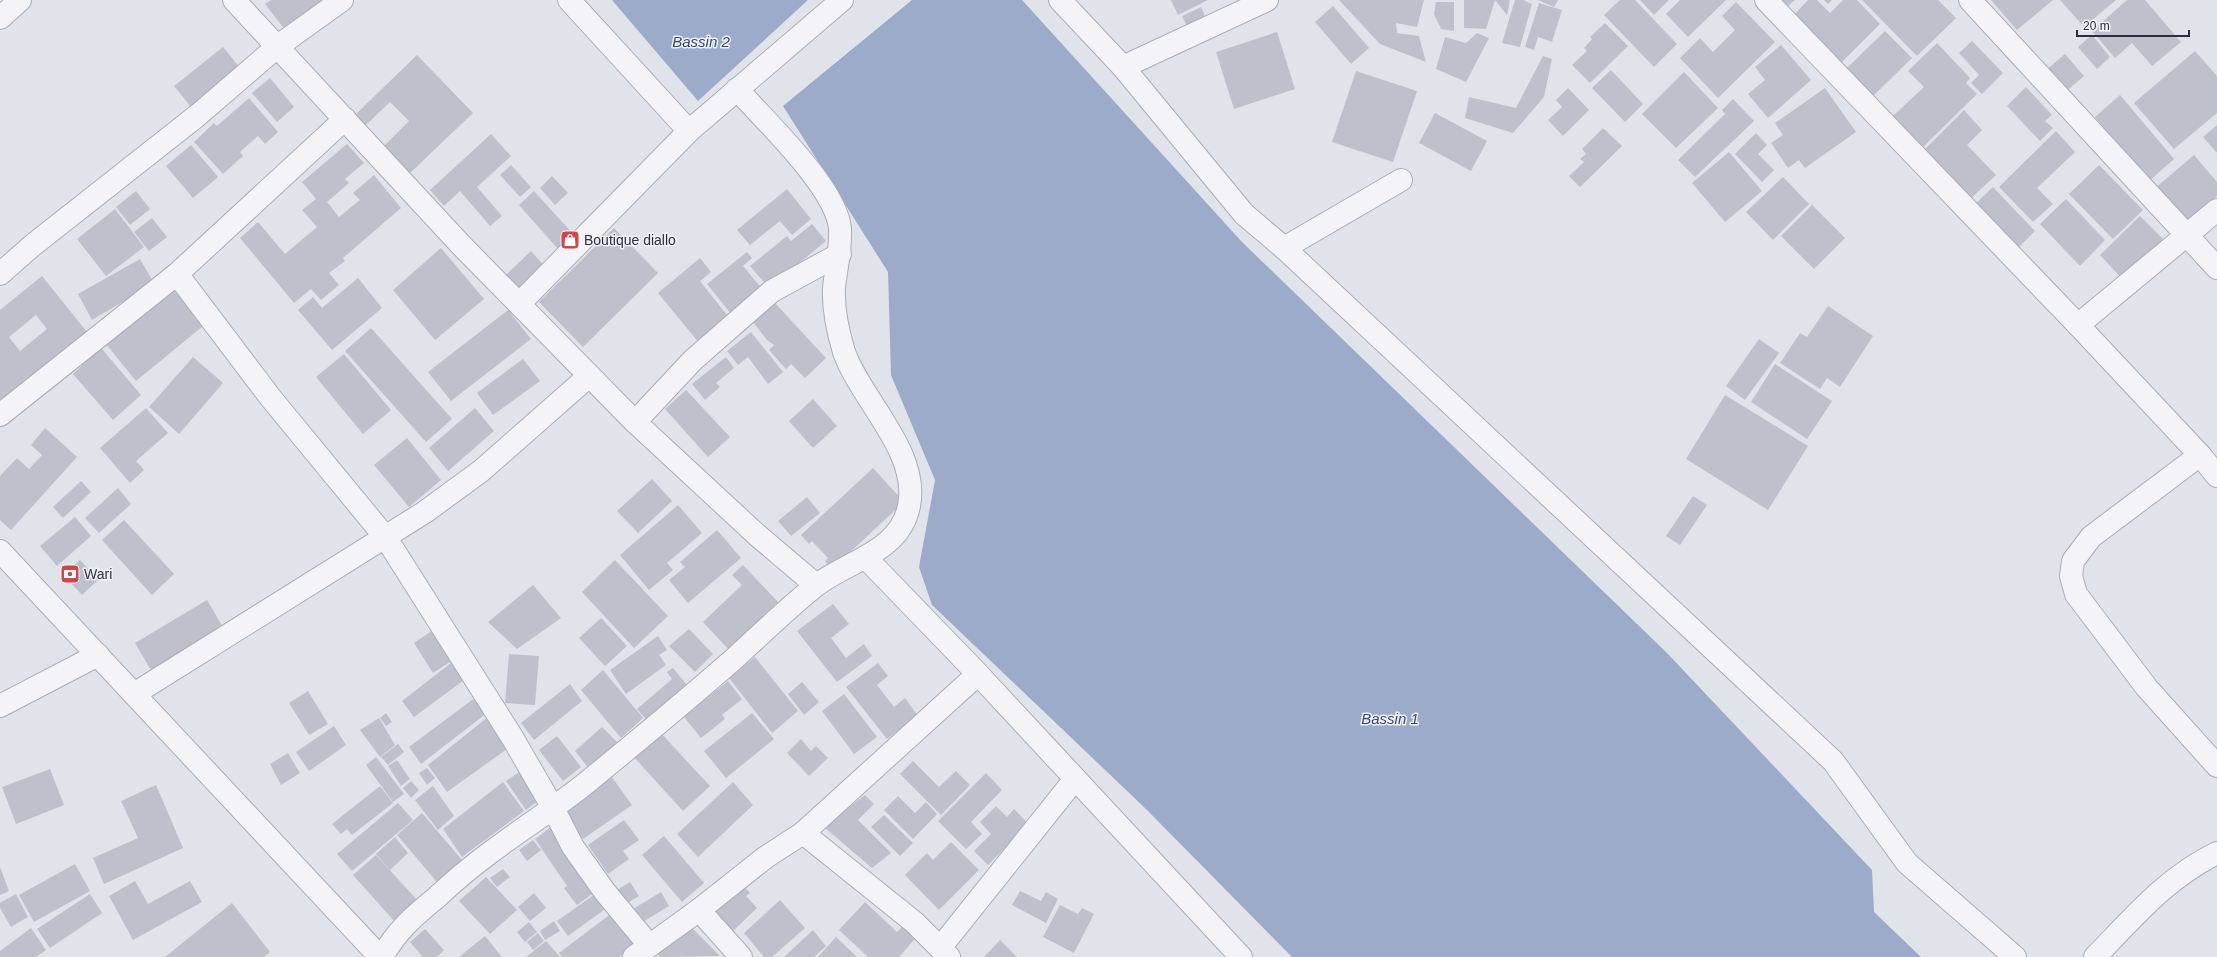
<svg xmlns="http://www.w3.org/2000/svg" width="2217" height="957" font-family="Arial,sans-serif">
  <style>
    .water { fill: #9cabca }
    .building { fill: #bec1cc; fill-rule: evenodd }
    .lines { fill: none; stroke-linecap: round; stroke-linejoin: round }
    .minor-casing { stroke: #aaadb7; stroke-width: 24 }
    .tertiary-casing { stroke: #aaadb7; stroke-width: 24 }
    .minor { stroke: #f4f4f8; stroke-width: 22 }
    .tertiary { stroke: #f4f4f8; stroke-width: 22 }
    .labels { text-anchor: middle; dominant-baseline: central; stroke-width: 3; stroke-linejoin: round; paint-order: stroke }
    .poi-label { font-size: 14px; fill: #292e41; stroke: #f0f2f7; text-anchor: start }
    .water-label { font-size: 15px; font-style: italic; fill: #334676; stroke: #f0f2f7 }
  </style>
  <rect width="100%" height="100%" fill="#e1e3ea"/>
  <g class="water">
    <path d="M612,0H808L698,101Z"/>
    <path d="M912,0H1022L1242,242L1667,653L1872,870L1874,912L1921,957H1292L1146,809L932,605L919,567L935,480L891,375L888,272L783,106Z"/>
  </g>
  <g class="building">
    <path d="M271,0H334L289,35L265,4Z"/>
    <path d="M1171,0H1208L1178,15Z"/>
    <path d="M1339,0H1424L1417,27L1396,23L1397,33L1419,36L1426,62L1380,44Z"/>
    <path d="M1464,0H1495L1486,29L1464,28Z"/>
    <path d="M1495,0H1510L1507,15Z"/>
    <path d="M1515,0H1523L1532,4L1520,47L1502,43Z"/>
    <path d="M1538,0H1558L1554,7Z"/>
    <path d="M1620,0H1635L1677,44L1654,67L1604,15Z"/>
    <path d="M1640,0H1669L1654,15Z"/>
    <path d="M1680,0H1726L1688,37L1666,14Z"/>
    <path d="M1776,0H1795L1784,9Z"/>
    <path d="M1808,0H1817L1830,13L1843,0H1857L1880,24L1839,65L1792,17Z"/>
    <path d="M1824,0H1832L1828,4Z"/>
    <path d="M1862,0H1938L1956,18L1917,56Z"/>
    <path d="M1991,0H2053L2017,30Z"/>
    <path d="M2060,0H2116L2084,27Z"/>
    <path d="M2127,0H2145L2181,42L2152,66L2132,43L2115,58L2092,31Z"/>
    <path d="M1436,2H1454V31L1441,29L1434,14Z"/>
    <path d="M1736,2L1775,42L1718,98L1680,58L1700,38L1713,52L1735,30L1722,16Z"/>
    <path d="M1539,3L1562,10L1552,42L1538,37L1534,50L1525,47Z"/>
    <path d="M1333,6L1369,48L1351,64L1315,22Z"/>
    <path d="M1201,7L1209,25L1190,33L1182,16Z"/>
    <path d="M1605,23L1628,46L1590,83L1572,65L1587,51L1584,48L1592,39L1590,37Z"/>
    <path d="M1885,31L1912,58L1873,96L1847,68Z"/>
    <path d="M1277,32L1295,89L1234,109L1216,52Z"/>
    <path d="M1477,33L1489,38L1466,82L1436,69L1445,37L1466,43Z"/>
    <path d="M2092,35L2110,57L2097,69L2078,47Z"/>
    <path d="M1972,41L2003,73L1982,94L1971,83L1979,75L1959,53Z"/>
    <path d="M1937,43L1970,78L1966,83L1977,94L1923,147L1893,116L1924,87L1908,71Z"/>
    <path d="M1781,45L1811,80L1768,118L1748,94L1765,80L1755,67Z"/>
    <path d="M223,47L244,73L195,112L174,86Z"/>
    <path d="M2195,51L2217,76V113L2174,149L2134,103Z"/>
    <path d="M2065,54L2084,76L2064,93L2045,71Z"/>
    <path d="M417,55L473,113L410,173L384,146L409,121L390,102L365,126L355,115Z"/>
    <path d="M1543,56L1552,59L1544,97L1513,133L1465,118L1469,97L1516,108Z"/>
    <path d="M1611,70L1643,104L1625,122L1592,88Z"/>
    <path d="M1356,71L1417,91L1393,162L1332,142Z"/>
    <path d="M1684,72L1718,108L1676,148L1642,114Z"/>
    <path d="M270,78L294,107L277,122L252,93Z"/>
    <path d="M2026,87L2052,115L2045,121L2053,128L2040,141L2007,106Z"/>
    <path d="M1568,88L1589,110L1563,136L1548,120L1562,107L1556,100Z"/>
    <path d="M1825,88L1856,132L1805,168L1799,160L1788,168L1771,143L1783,135L1775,123Z"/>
    <path d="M2120,95L2174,159L2149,181L2095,117Z"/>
    <path d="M249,98L278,132L265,144L258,136L240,152L243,156L223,174L194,142L214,123L217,126Z"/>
    <path d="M1733,99L1754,121L1695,177L1678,160L1725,114L1722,110Z"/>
    <path d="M1964,110L1982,130L1967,145L1996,175L1969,200L1923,151Z"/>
    <path d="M1435,113L1487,141L1471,171L1419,143Z"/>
    <path d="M2217,125V153L2203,137Z"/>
    <path d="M1603,128L1622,146L1580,187L1569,176L1584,162L1580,159L1586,154L1582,149Z"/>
    <path d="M2056,131L2075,152L2037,188L2053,204L2033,222L1999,187Z"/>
    <path d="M1756,133L1767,145L1758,154L1774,170L1762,182L1735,154Z"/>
    <path d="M491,134L511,156L477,187L502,216L490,226L460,191L444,206L430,190Z"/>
    <path d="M347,144L364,163L345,179L349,183L327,202L339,217L360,200L353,193L374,175L401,208L343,258L345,261L329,273L339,285L321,300L311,289L294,303L240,238L258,222L285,254L317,227L302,210L316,199L302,182Z"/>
    <path d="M191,145L218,177L193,198L166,166Z"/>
    <path d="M1729,152L1762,191L1725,222L1692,183Z"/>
    <path d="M2194,155L2217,182V196L2184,224L2154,189Z"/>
    <path d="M511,165L531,187L520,197L500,175Z"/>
    <path d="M2099,165L2143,210L2113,239L2069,194Z"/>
    <path d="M552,176L568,193L555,205L540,188Z"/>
    <path d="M1783,177L1809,204L1773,240L1746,212Z"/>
    <path d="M1993,187L2035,231L2017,249L1974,205Z"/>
    <path d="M787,189L811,219L792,235L780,221L750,245L737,230Z"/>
    <path d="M136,191L150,209L130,225L116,207Z"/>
    <path d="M534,191L574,235L558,249L519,205Z"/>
    <path d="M2066,199L2105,240L2080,266L2040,224Z"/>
    <path d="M1812,205L1845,238L1814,269L1781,236Z"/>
    <path d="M115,209L144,247L106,276L77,239Z"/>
    <path d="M2140,216L2166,242L2125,282L2100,255Z"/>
    <path d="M152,218L167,237L149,251L134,232Z"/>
    <path d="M812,224L826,241L769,288L750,266L787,236L791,241Z"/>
    <path d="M614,228L658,273L583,347L539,302Z"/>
    <path d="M441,248L484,299L435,340L393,290Z"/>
    <path d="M531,251L546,268L519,292L505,276Z"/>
    <path d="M747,252L752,258L743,266L763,290L732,315L707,284Z"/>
    <path d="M700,258L711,272L700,281L730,319L700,344L658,293Z"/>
    <path d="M140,259L156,287L136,294L92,320L78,294Z"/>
    <path d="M42,276L91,337L0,410V310ZM36,315L47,329L20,351L9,337Z"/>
    <path d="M358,278L382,308L332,350L298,310L313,297L322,308Z"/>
    <path d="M173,289L203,326L136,381L106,344Z"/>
    <path d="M774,302L826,358L805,378L791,364L786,369L769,350L774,345L767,340L753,322Z"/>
    <path d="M1828,306L1873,336L1840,387L1827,378L1820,389L1780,363L1800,333L1807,337Z"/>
    <path d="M508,310L531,339L451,401L428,372Z"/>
    <path d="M371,328L452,419L426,442L345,351Z"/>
    <path d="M751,332L783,372L768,384L748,357L738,365L727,351Z"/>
    <path d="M1759,339L1779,353L1745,400L1726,386Z"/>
    <path d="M101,348L141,395L113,420L73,374Z"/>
    <path d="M344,354L391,410L363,434L316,377Z"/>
    <path d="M193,357L223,383L179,434L149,407Z"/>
    <path d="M726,357L734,368L716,383L720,387L705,400L692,384Z"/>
    <path d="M523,359L540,381L493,415L477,393Z"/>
    <path d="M1775,364L1832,401L1807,439L1751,402Z"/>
    <path d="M686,390L730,437L708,457L665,409Z"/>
    <path d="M1725,395L1808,446L1768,510L1686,459Z"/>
    <path d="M813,399L837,426L813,448L789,421Z"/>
    <path d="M146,408L168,433L136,461L144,470L130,483L100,448Z"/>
    <path d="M475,408L494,431L448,471L429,448Z"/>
    <path d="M45,428L77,457L11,530L0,520V476L17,458L29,469L42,455L31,445Z"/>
    <path d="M407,438L441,480L409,507L374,465Z"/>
    <path d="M873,468L904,502L832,569L825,561L828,558L812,541L809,544L801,535Z"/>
    <path d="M652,479L672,501L638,533L617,511Z"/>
    <path d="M81,481L91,492L63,518L53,507Z"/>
    <path d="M118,488L131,504L99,533L85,518Z"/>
    <path d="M1693,496L1707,505L1680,545L1666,536Z"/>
    <path d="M807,497L820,513L791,536L778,521Z"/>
    <path d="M678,505L702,533L667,563L673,570L649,590L620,555Z"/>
    <path d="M75,517L91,536L57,566L40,546Z"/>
    <path d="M124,520L174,574L152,595L102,540Z"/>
    <path d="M717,530L741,558L688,603L669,580L685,567L680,562Z"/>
    <path d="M80,560L98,580L82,595L63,575Z"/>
    <path d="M615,560L668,616L634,648L582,592Z"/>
    <path d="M743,565L778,602L728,649L703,622L742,585L732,575Z"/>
    <path d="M533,585L561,618L517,649L488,622Z"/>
    <path d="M207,600L227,634L155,677L135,643Z"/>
    <path d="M833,604L849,624L831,638L846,658L864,644L872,656L837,682L797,631Z"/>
    <path d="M601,618L627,646L605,666L579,638Z"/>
    <path d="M689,629L713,654L695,672L669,646Z"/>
    <path d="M433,630L453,660L433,673L414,643Z"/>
    <path d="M658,636L667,650L659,655L666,665L626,694L610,670Z"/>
    <path d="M509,654L539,656L535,705L505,703Z"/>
    <path d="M755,657L798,711L772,733L729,678Z"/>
    <path d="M451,663L464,680L414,717L402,701Z"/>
    <path d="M878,663L888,676L877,685L894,707L905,698L918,716L887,739L846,687Z"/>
    <path d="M673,668L690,689L650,724L637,709L672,679L667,672Z"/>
    <path d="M603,670L643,718L621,738L581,690Z"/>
    <path d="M728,681L742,699L722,715L725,719L701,738L684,717Z"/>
    <path d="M802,682L819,702L804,715L788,694Z"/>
    <path d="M570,684L582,701L534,740L521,723Z"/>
    <path d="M308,691L328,724L309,735L289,703Z"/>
    <path d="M844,694L877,737L854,754L822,711Z"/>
    <path d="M476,697L487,713L421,764L409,747Z"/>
    <path d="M386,713L392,722L386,726L380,718Z"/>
    <path d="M752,713L774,739L726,778L704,751Z"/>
    <path d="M488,717L507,749L447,792L428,765Z"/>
    <path d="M379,718L395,745L380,757L360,730Z"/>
    <path d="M334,726L346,745L309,771L296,752Z"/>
    <path d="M602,727L618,743L590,770L575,751Z"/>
    <path d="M658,730L710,786L683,811L632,755Z"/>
    <path d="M557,736L581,767L563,781L539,750Z"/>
    <path d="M801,739L811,751L816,746L828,758L809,776L787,753Z"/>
    <path d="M398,744L404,752L388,765L381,757Z"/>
    <path d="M288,753L300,773L281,785L270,764Z"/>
    <path d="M376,757L404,794L393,802L366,765Z"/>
    <path d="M397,760L410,779L401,786L388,766Z"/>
    <path d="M913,761L939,787L956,771L970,785L941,815L900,774Z"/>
    <path d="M427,768L435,778L427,785L419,773Z"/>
    <path d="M50,769L64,805L16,824L2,787Z"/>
    <path d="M522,770L541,799L526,810L506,781Z"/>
    <path d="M986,773L1002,790L971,822L982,834L966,849L938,821Z"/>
    <path d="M611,776L632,805L583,839L562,811Z"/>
    <path d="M411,781L419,790L411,798L403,788Z"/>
    <path d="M503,782L524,811L462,857L443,829Z"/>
    <path d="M733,782L753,805L698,857L677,834Z"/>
    <path d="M156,785L183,848L104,884L93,858L138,838L121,801Z"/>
    <path d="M380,786L393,803L352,835L347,829L341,834L332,824Z"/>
    <path d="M433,786L454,816L438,830L415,800Z"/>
    <path d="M865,795L874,804L858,820L891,853L872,868L824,827Z"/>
    <path d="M898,796L915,813L926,802L937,814L913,839L884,810Z"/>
    <path d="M398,803L413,820L352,871L337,854Z"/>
    <path d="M996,806L1007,817L1014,809L1029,824L988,865L974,851L991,834L980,822Z"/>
    <path d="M422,813L462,860L437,882L397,835Z"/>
    <path d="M884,815L913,843L900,856L871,827Z"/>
    <path d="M624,820L639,840L623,851L629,859L608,874L588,845Z"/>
    <path d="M551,827L596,891L577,905L564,888L567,886L535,839Z"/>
    <path d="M664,836L704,883L682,902L642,855Z"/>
    <path d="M395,837L408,853L390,870L376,854Z"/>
    <path d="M533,840L541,850L527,861L519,850Z"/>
    <path d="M951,842L979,870L939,910L905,875L927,853L933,860Z"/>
    <path d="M376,855L418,901L395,922L353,875Z"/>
    <path d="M75,864L90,891L34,922L19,895Z"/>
    <path d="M0,867L9,891L0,895Z"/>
    <path d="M503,869L510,877L497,887L490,878Z"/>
    <path d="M486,877L517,910L490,934L459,901Z"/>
    <path d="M135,881L148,904L190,881L202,902L133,940L109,896Z"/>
    <path d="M630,882L639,896L626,904L617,890Z"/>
    <path d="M740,882L750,893L746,896L757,908L732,932L711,908Z"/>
    <path d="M1020,891L1041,901L1046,892L1058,899L1046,923L1012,905Z"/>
    <path d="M598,892L608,907L568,936L557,921Z"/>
    <path d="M661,892L669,906L636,926L628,912Z"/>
    <path d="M534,893L546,908L530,921L518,907Z"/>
    <path d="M16,894L28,917L11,927L0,908V903Z"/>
    <path d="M90,894L102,913L50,948L37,929Z"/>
    <path d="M780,900L805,928L772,957H764L744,933Z"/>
    <path d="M865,902L897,932L906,923L919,934L899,957H868L839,930Z"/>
    <path d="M232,903L270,952L264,957H165Z"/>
    <path d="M1060,905L1078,914L1082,908L1094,914L1074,953L1043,937Z"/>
    <path d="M612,913L638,944L619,957H562L559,953Z"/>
    <path d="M554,921L560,931L545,940L540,931Z"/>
    <path d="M529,922L537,932L525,942L517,932Z"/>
    <path d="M686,922L720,956L660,957L650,946Z"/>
    <path d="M31,928L46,950L36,957H0V951Z"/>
    <path d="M425,929L444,950L437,957H423L410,942Z"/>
    <path d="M813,930L826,946L814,957H784Z"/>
    <path d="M538,933L544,941L533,950L527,942Z"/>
    <path d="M485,936L502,957H459Z"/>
    <path d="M836,937L857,957H818Z"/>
    <path d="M1000,940L1017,957H984Z"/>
    <path d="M546,941L560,957H526Z"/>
  </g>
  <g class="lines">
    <g class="minor-casing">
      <g id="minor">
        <path d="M234,0L461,245L635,422L757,535L816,585"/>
        <path d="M569,0L689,131"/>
        <path d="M1060,0L1123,67L1244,214L1284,248L1833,761L1907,863L2015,957"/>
        <path d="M1766,0L2078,325L2200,455L2217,476"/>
        <path d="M1970,0L2217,268"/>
        <path d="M0,18L20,0"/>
        <path d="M1123,67L1267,0"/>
        <path d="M1284,248L1401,180"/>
        <path d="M0,274L33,245L198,115L278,46L342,0"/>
        <path d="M177,274L270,397L386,538L512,737L553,808L573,847L605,892L649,945"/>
        <path d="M519,304L689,131L842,0"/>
        <path d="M2078,325L2217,210"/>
        <path d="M0,415L177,274L345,119"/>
        <path d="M635,422L693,360L772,291L840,254"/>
        <path d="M2200,455L2091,537L2073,561L2071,576L2076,594L2147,688L2217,766"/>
        <path d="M866,558L978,674L1241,957"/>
        <path d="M134,694L425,512L481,471L589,376"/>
        <path d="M0,706L98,655"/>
        <path d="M803,833L914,922L949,957"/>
        <path d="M699,910L741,957"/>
        <path d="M940,948L1075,779"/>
        <path d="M382,957C397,930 414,916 437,897C454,881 472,866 491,852C524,827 560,805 591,779C640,739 688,699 735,658C761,634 787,609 814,587C846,561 900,553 909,506C920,452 861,400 844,352C838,332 833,308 834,288C836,268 841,250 840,229C837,188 765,121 737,89"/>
        <path d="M634,957L699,910L766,857L803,833L978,674"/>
        <path d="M2095,957C2134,917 2166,878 2217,853"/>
      </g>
    </g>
    <g class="tertiary-casing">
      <path id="tertiary" d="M0,551L380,957"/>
    </g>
    <use href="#minor" class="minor"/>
    <use href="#tertiary" class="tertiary"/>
  </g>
  <defs>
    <g id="shop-square" transform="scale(1)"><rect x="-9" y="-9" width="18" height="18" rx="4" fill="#cf4746" stroke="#f0f2f7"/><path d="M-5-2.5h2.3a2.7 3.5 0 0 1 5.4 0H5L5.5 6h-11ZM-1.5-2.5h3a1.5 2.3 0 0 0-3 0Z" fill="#fff"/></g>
    <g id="bank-square" transform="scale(1)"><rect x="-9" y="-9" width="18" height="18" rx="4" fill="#cf4746" stroke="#f0f2f7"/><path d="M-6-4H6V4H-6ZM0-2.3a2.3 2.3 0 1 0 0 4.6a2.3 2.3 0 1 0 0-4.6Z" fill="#fff"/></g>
  </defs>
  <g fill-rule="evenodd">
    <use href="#shop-square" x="570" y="240"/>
    <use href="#bank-square" x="70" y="574"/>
  </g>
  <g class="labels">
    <g class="poi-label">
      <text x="584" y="240">Boutique diallo</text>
      <text x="84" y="574">Wari</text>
    </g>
    <g class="water-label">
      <text x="701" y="41">Bassin 2</text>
      <text x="1390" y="718">Bassin 1</text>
    </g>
  </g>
  <path d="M2077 30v6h112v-6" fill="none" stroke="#292e41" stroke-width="2"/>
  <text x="2083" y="30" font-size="12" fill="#292e41" stroke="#f0f2f7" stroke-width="3" paint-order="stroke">20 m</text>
</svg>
